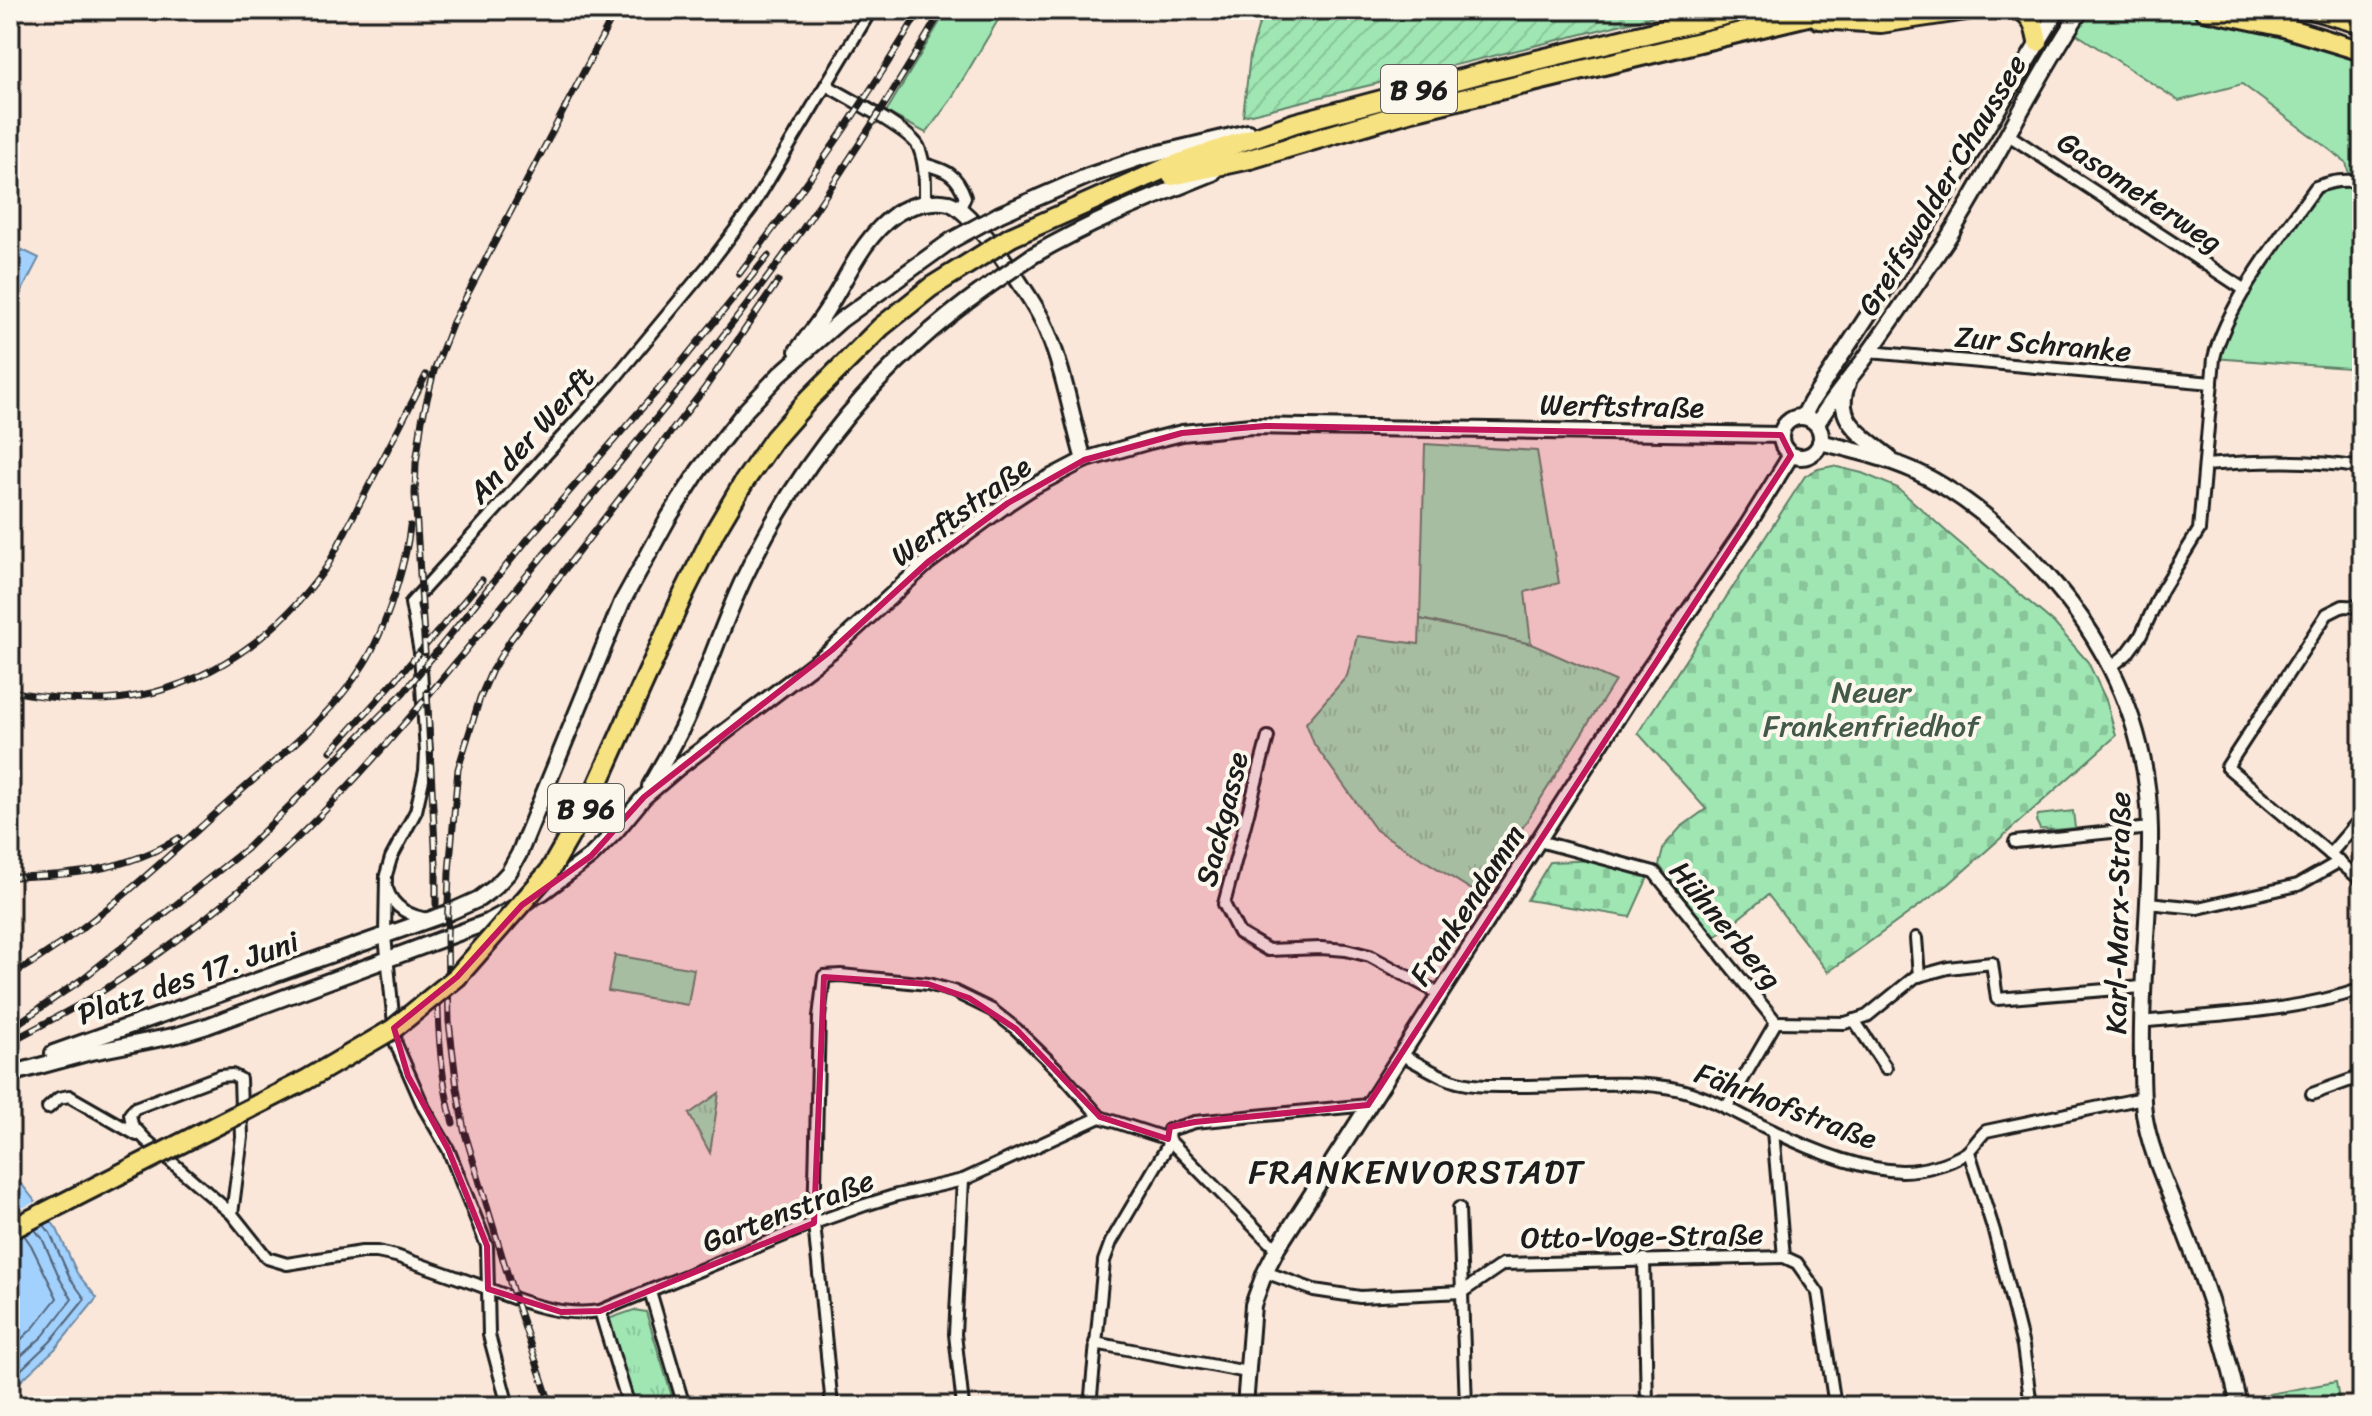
<svg xmlns="http://www.w3.org/2000/svg" width="2372" height="1416" font-family="Sriracha,sans-serif">
  <style>
    .grass { fill: #9fe6b3; stroke: #5e8168; stroke-width: 2 }
    .cemetery { fill: url(#cemetery-stones); stroke: #5e8168; stroke-width: 2 }
    .park { fill: url(#park-tufts); stroke: #5e8168; stroke-width: 2 }
    .garden { fill: url(#garden-furrows); stroke: #5e8168; stroke-width: 2 }
    .water { fill: #a2d1fe; stroke: #6c89a4; stroke-width: 2 }
    .pier { fill: #fbe7d9 }
    .lines { fill: none; stroke-linecap: round; stroke-linejoin: round }
    .shore { stroke: #526476; stroke-width: 2 }
    .street-casing { stroke: #1c1c1c; stroke-width: 16 }
    .secondary-casing { stroke: #1c1c1c; stroke-width: 20 }
    .highway-casing { stroke: #1c1c1c; stroke-width: 24 }
    .street { stroke: #fbf7ec; stroke-width: 10 }
    .secondary { stroke: #fbf7ec; stroke-width: 14 }
    .highway { stroke: #f7e281; stroke-width: 18 }
    .rail-casing { stroke: #1c1c1c; stroke-width: 7 }
    .rail { stroke: #fbf7ec; stroke-width: 4; stroke-dasharray: 12; stroke-linecap: butt }
    .secondary-bridge-casing { stroke: #1c1c1c; stroke-width: 20; stroke-linecap: butt }
    .highway-bridge-casing { stroke: #1c1c1c; stroke-width: 24; stroke-linecap: butt }
    .secondary-bridge { stroke: #fbf7ec; stroke-width: 14 }
    .highway-bridge { stroke: #f7e281; stroke-width: 18 }
    .marked { fill: #c2185b; fill-opacity: 0.2; stroke: #c2185b; stroke-width: 6; stroke-linejoin: round }
    .labels { text-anchor: middle; dominant-baseline: central; stroke-width: 8; stroke-linejoin: round; paint-order: stroke }
    .shield { fill: #fbf7ec; stroke: #5f5e5a; stroke-width: 2 }
    .shield-label { font-size: 28px; font-weight: bold; fill: #1c1c1c }
    .street-label { font-size: 30px; fill: #1c1c1c; stroke: #fbf7ec }
    .park-label { font-size: 30px; fill: #435949; stroke: #fbf7ec }
    .quarter-label { font-size: 34px; letter-spacing: 2px; fill: #1c1c1c; stroke: #fbf7ec }
  </style>
  <defs>
    <pattern id="cemetery-stones" width="16" height="16" patternUnits="userSpaceOnUse" patternTransform="scale(2)"><rect width="16" height="16" fill="#9fe6b3"/><path d="M2 7V4a2 2 0 0 1 4 0v3zM10 15v-3a2 2 0 0 1 4 0v3z" fill="#88c599"/></pattern>
    <pattern id="park-tufts" width="24" height="20" patternUnits="userSpaceOnUse" patternTransform="scale(2)"><rect width="24" height="20" fill="#9fe6b3"/><path d="M3 7l-1-3M5 7V3M7 7l1-3M15 17l-1-3M17 17v-4M19 17l1-3" fill="none" stroke="#88c599"/></pattern>
    <pattern id="garden-furrows" width="10" height="10" patternUnits="userSpaceOnUse" patternTransform="scale(2)"><rect width="10" height="10" fill="#9fe6b3"/><path d="M-1 1l2-2M0 10L10 0M9 11l2-2" fill="none" stroke="#88c599"/></pattern>
  </defs>
  <rect width="100%" height="100%" fill="#fbe7d9"/>
  <filter id="ink" filterUnits="userSpaceOnUse"><feTurbulence type="fractalNoise" baseFrequency=".0125" numOctaves="2"/><feDisplacementMap in="SourceGraphic" scale="16" xChannelSelector="R" yChannelSelector="G"/><feConvolveMatrix kernelMatrix="1 2 1 2 8 2 1 2 1" color-interpolation-filters="sRGB"/></filter>
  <g filter="url(#ink)">
    <g class="grass">
      <path d="M947,10H1004L950,101L926,133L886,112Z"/>
      <path d="M2081,10H2204L2362,51V369L2214,358L2245,290L2316,187L2350,179L2346,162L2242,84L2179,101L2069,29Z"/>
      <path d="M1425,444L1537,451L1559,583L1525,592L1531,644L1420,619Z"/>
      <path d="M615,955L694,969L688,1005L608,991Z"/>
      <path d="M2336,1382L2340,1406H2265L2263,1395Z"/>
    </g>
    <g class="cemetery">
      <path d="M1833,466L1862,473L1898,488L1948,533L2054,623L2088,662L2106,700L2116,736L1949,884L1828,972L1768,895L1715,937L1659,865L1664,846L1681,827L1706,809L1638,733L1805,476L1818,469Z"/>
      <path d="M1598,860L1648,877L1630,917L1527,900L1550,862Z"/>
    </g>
    <g class="park">
      <path d="M1420,619L1531,644L1615,681L1480,895L1376,830L1314,744L1306,723L1347,676L1357,636L1419,644Z"/>
      <path d="M2073,811L2075,828L2055,830L2040,829L2036,821L2038,815Z"/>
      <path d="M719,1093L710,1153L689,1114Z"/>
      <path d="M634,1310L646,1312L675,1406H631L607,1325L608,1319Z"/>
    </g>
    <path class="garden" d="M1263,10H1677C1533,48 1388,80 1243,116L1250,56Z"/>
    <g class="water">
      <path d="M10,244L39,258L10,314Z"/>
      <path d="M10,1176L23,1186L57,1229L77,1273L97,1298L56,1348L10,1391Z"/>
    </g>
    <path class="pier" d="M39,1200L55,1219L10,1242V1214Z"/>
    <g class="lines">
      <g class="shore">
        <path d="M10,1350L34,1327L57,1298L31,1245L24,1235"/>
        <path d="M10,1366L43,1336L72,1299L61,1281L42,1238L35,1230"/>
        <path d="M10,1380L50,1342L85,1299L70,1278L50,1233L44,1225"/>
      </g>
      <g class="street-casing">
        <g id="street">
          <path d="M826,85C844,96 913,131 919,148C926,165 925,185 925,204"/>
          <path d="M2007,134L2245,290"/>
          <path d="M924,164C946,170 957,174 965,197L960,208"/>
          <path d="M1870,352L2212,383"/>
          <path d="M2205,465C2258,461 2309,459 2362,468"/>
          <path d="M2362,607L2343,606L2327,614L2227,767L2362,881"/>
          <path d="M2111,667L2127,654L2141,635L2162,590L2199,530L2214,358C2226,305 2284,232 2316,187C2332,181 2345,179 2362,182"/>
          <path d="M1268,737L1224,904L1239,933L1268,950L1321,948L1346,950L1370,956L1440,994"/>
          <path d="M1539,841L1654,872L1776,1022L1726,1108"/>
          <path d="M2015,842L2150,828"/>
          <path d="M2330,854L2362,817"/>
          <path d="M387,889C393,908 411,917 430,919"/>
          <path d="M2148,903L2198,908L2298,885L2340,861"/>
          <path d="M1916,938L1919,976"/>
          <path d="M1854,1020L1886,1068"/>
          <path d="M1776,1022L1845,1023L1867,1016L1915,977L1948,968L1992,963L1997,999L2142,987"/>
          <path d="M2141,1022C2215,1014 2291,1013 2362,989"/>
          <path d="M1402,1055C1420,1064 1442,1079 1462,1083C1478,1087 1495,1086 1511,1086C1565,1087 1628,1078 1681,1090C1712,1098 1740,1115 1769,1129C1807,1148 1860,1170 1902,1171C1922,1171 1949,1164 1966,1153C1973,1148 1979,1137 1986,1131L2143,1098"/>
          <path d="M2312,1094L2362,1076"/>
          <path d="M48,1108L59,1098L69,1096L137,1135"/>
          <path d="M1773,1131L1784,1257L1797,1263L1818,1293L1835,1406"/>
          <path d="M1969,1152L1994,1231L2023,1346L2031,1406"/>
          <path d="M1459,1208L1466,1406"/>
          <path d="M232,1214L242,1137L240,1079L232,1075L220,1076L135,1108L130,1114L132,1125L146,1140L232,1214L267,1258L287,1264L362,1252H377L396,1256C422,1265 448,1274 473,1283C513,1298 556,1318 600,1311L814,1223L865,1205L897,1195L963,1180L1100,1117"/>
          <path d="M1644,1259L1647,1406"/>
          <path d="M1265,1272L1314,1290L1360,1297L1462,1292L1503,1264L1784,1257"/>
          <path d="M650,1291L684,1406"/>
          <path d="M600,1311L629,1406"/>
          <path d="M1095,1343L1247,1372"/>
          <path d="M508,1406L489,1335L487,1246L448,1149L424,1108L396,1044L385,936L386,875L391,858L416,811L425,771L426,753L420,652L411,603L610,384L707,267L751,209L871,10"/>
          <path d="M832,1406L814,1223L819,1017L824,976L841,975L928,984L953,991L992,1010L1016,1029L1061,1073L1100,1117L1168,1139L1269,1242L1278,1247"/>
          <path d="M963,1406L955,1334L963,1180"/>
          <path d="M1090,1406L1104,1261L1111,1242L1167,1147L1169,1130L1195,1122L1368,1105"/>
        </g>
      </g>
      <g class="secondary-casing">
        <g id="secondary">
          <path d="M1000,214L1088,176L1143,157L1248,132"/>
          <path d="M1032,256C1090,222 1151,198 1213,173"/>
          <path d="M797,351C805,340 814,329 822,317C846,282 860,239 896,214C910,205 933,199 949,203C973,210 1035,301 1045,326C1064,369 1071,416 1084,460"/>
          <path d="M1848,383C1832,420 1863,436 1889,457"/>
          <circle cx="1801" cy="437" r="20"/>
          <path d="M1803,417L1811,402L1928,224L2058,10"/>
          <path d="M1817,424C1830,401 1847,382 1863,361C1891,322 1919,281 1946,241C1994,166 2031,85 2081,10"/>
          <path d="M1820,442C1852,450 1883,457 1913,470C1948,486 1979,509 2007,535C2093,612 2149,713 2150,830C2151,906 2140,982 2142,1059C2142,1077 2142,1095 2144,1113C2150,1153 2169,1190 2183,1227C2206,1285 2226,1345 2239,1406"/>
          <path d="M650,786C664,761 679,737 690,711C709,667 724,620 745,576C800,460 882,361 987,287"/>
          <path d="M53,1053L448,913L479,899L495,887L509,872L519,854L622,602L669,517L699,470L745,411L780,374L841,320L952,240"/>
          <path d="M10,1074L87,1053L178,1035L207,1026L488,922L543,892L591,856L616,831L644,797L679,767L832,650L928,562L1008,503L1034,486L1084,460L1150,441L1182,433L1251,426L1781,435"/>
          <path d="M1245,1406L1253,1305L1265,1272L1278,1247L1633,693L1747,526L1791,455"/>
        </g>
      </g>
      <g class="highway-casing">
        <g id="highway">
          <path d="M2021,10C2034,19 2035,27 2038,42"/>
          <path d="M2204,10L2280,26L2362,51"/>
          <path d="M2314,10L2362,24"/>
          <path d="M1819,19L1881,23L1967,10"/>
          <path d="M1172,176L1250,159L1412,111L1833,10"/>
          <path d="M1011,237L1166,168L1295,123L1487,72L1746,10"/>
        </g>
      </g>
      <use href="#street" class="street"/>
      <use href="#secondary" class="secondary"/>
      <use href="#highway" class="highway"/>
      <g class="rail-casing">
        <g id="rail">
          <path d="M739,274C804,189 866,102 920,10"/>
          <path d="M425,653L415,494L416,463L422,420L434,371L453,322L616,10"/>
          <path d="M10,690C26,695 42,696 58,698C170,712 265,654 328,565L426,375"/>
          <path d="M427,692L436,865V904"/>
          <path d="M331,751L400,675L482,580"/>
          <path d="M10,877C70,876 127,870 179,838"/>
          <path d="M10,976C95,927 160,863 233,798C279,757 331,717 364,664C385,631 406,565 410,526"/>
          <path d="M438,1008C439,1047 442,1085 453,1123"/>
          <path d="M10,1029L81,980L246,849L403,693L528,539L677,368L768,256"/>
          <path d="M10,1042C37,1027 64,1014 91,998C137,970 181,938 223,904C355,797 457,659 565,529C645,431 729,334 802,230C851,158 898,85 942,10"/>
          <path d="M551,1406L515,1299L464,1130L457,1088L449,1022L447,938L449,872L458,769L480,698L492,670L511,639L705,388L778,281"/>
        </g>
      </g>
      <use href="#rail" class="rail"/>
      <g class="secondary-bridge-casing">
        <g id="secondary-bridge">
          <path d="M952,240L1000,214"/>
          <path d="M987,287L1032,256"/>
        </g>
      </g>
      <g class="highway-bridge-casing">
        <path id="highway-bridge" d="M10,1230L306,1080L393,1029L457,977L549,872L593,795L683,595L715,531L744,482L774,439L809,399L881,327L931,287L1011,237"/>
      </g>
      <use href="#secondary-bridge" class="secondary-bridge"/>
      <use href="#highway-bridge" class="highway-bridge"/>
    </g>
  </g>
  <path class="marked" d="M1265,426L1781,435L1791,455L1368,1105L1195,1122L1170,1127L1168,1139L1100,1117L1016,1029L969,998L928,984L824,977L814,1223L600,1311L561,1312L488,1289L487,1246L448,1149L408,1076L394,1028L457,977L522,905L591,856L644,797L832,650L928,562L1008,503L1084,460L1182,433Z"/>
  <g class="labels">
    <g class="shield">
      <rect x="1381" y="65" width="76" height="48" rx="6"/>
      <rect x="548" y="784" width="76" height="48" rx="6"/>
    </g>
    <g class="shield-label">
      <text x="1419" y="89">B 96</text>
      <text x="586" y="808">B 96</text>
    </g>
    <g class="street-label">
      <text transform="translate(1942 185) rotate(-59)">Greifswalder Chaussee</text>
      <text transform="translate(2140 192) rotate(34)">Gasometerweg</text>
      <text transform="translate(2043 344) rotate(5)">Zur Schranke</text>
      <text transform="translate(1622 406) rotate(1)">Werftstraße</text>
      <text transform="translate(531 435) rotate(-48)">An der Werft</text>
      <text transform="translate(961 511) rotate(-36)">Werftstraße</text>
      <text transform="translate(1222 819) rotate(-76)">Sackgasse</text>
      <text transform="translate(1467 905) rotate(-57)">Frankendamm</text>
      <text transform="translate(2118 913) rotate(-89)">Karl-Marx-Straße</text>
      <text transform="translate(1726 925) rotate(50)">Hühnerberg</text>
      <text transform="translate(188 978) rotate(-19)">Platz des 17. Juni</text>
      <text transform="translate(1786 1106) rotate(21)">Fährhofstraße</text>
      <text transform="translate(788 1211) rotate(-21)">Gartenstraße</text>
      <text transform="translate(1642 1236) rotate(-1)">Otto-Voge-Straße</text>
    </g>
    <g class="park-label">
      <text x="1871" y="692">Neuer<tspan x="1871" dy="34">Frankenfriedhof</tspan></text>
    </g>
    <g class="quarter-label">
      <text x="1417" y="1172">FRANKENVORSTADT</text>
    </g>
  </g>
  <rect width="2372" height="1416" fill="none" stroke="#fbf7ec" stroke-width="40"/>
  <rect x="20" y="20" width="2332" height="1376" fill="none" stroke="#1c1c1c" stroke-width="3" filter="url(#ink)"/>
</svg>
